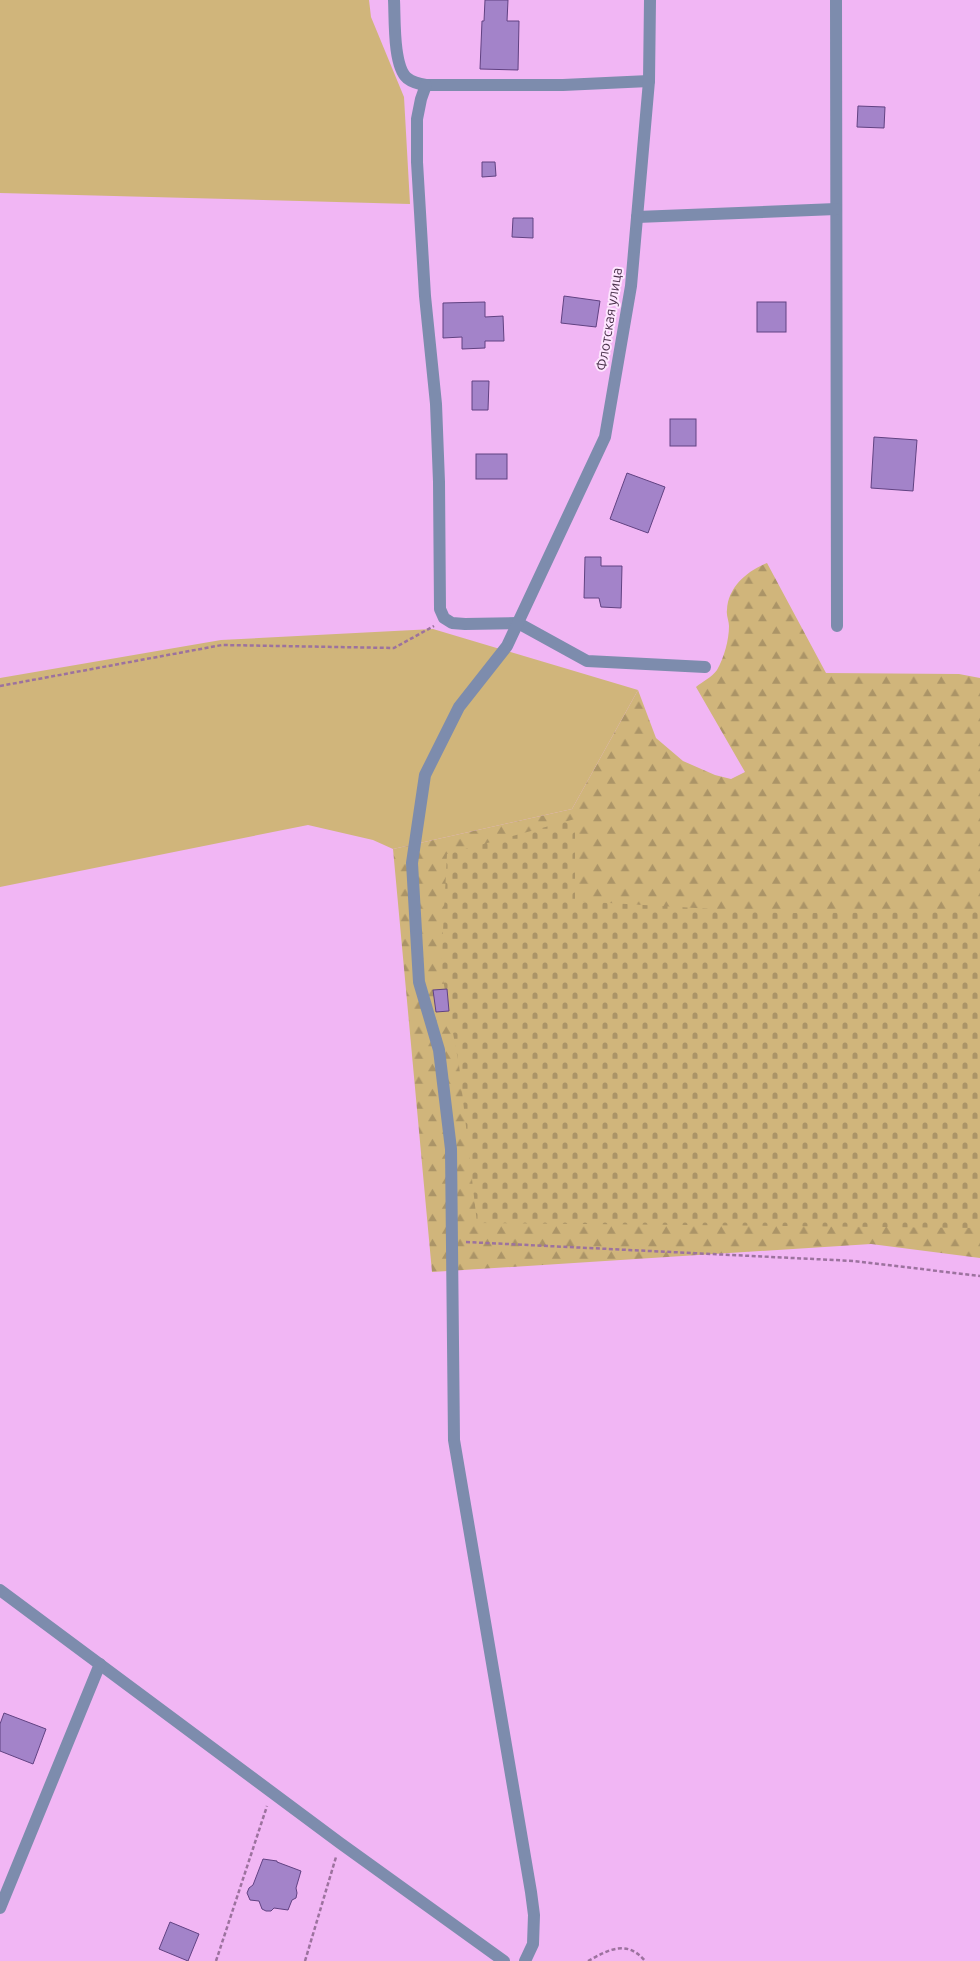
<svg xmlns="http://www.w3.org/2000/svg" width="980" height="1961" font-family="Ubuntu,sans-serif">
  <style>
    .green { fill: #d0b57b }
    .forest { fill: url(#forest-firs) }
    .cemetery { fill: url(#cemetery-stones) }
    .building { fill: #a383c9; stroke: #614282 }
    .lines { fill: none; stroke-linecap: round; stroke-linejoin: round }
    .path { stroke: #9c729e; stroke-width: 2.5; stroke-dasharray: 4 2.5; stroke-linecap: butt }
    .minor { stroke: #7d8cad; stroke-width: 12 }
    .labels { text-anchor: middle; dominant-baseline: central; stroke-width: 4; stroke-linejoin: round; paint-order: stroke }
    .street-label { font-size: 14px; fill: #49314a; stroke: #fee6ff }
  </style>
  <defs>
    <pattern id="forest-firs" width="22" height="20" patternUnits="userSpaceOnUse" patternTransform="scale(1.25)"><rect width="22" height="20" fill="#d0b57b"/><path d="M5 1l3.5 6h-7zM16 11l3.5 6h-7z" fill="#ab9467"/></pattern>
    <pattern id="cemetery-stones" width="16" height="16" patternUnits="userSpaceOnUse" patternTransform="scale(1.25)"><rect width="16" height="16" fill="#d0b57b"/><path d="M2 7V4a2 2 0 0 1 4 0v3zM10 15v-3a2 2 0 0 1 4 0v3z" fill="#ab9467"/></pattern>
  </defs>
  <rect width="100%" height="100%" fill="#f1b6f4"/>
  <g class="green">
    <path d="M0,0H369L371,17L404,97L410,204L0,193Z"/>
    <path d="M433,629L638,690L572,809L393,849L373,840L308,825L0,887V678L221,640Z"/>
  </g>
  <path class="forest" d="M767,563L826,673L959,674L980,678V1258L871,1244L432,1272L393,849L572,809L638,690L656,738L683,761L715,775L731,779L745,772L696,687C702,682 712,677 717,670C724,658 729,640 729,626C729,621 726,615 727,610C728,587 747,571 767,563Z"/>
  <path class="cemetery" d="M575,819V901L783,913L980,912V1228L477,1223L459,1065L441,969L447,854Z"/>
  <g class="building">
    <path d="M485,0H508L507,21H519L518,70L480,69L482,21H484Z"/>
    <path d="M858,106L885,107L884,128L857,127Z"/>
    <path d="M482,162H495L496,176L482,177Z"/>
    <path d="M513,218H533V238L512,237Z"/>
    <path d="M564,296L600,301L596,327L561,323Z"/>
    <path d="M485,302V317L503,316L504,341H485V348L462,349V337L443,338V303Z"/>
    <rect x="757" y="302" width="29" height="30"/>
    <path d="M472,381H489L488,410H472Z"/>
    <rect x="670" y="419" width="26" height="27"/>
    <path d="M874,437L917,440L913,491L871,488Z"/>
    <rect x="476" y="454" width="31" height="25"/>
    <path d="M627,473L665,487L648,533L610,519Z"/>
    <path d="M585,557H601V566H622L621,608L601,607L599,598H584Z"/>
    <path d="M447,989L449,1011L436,1012L433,990Z"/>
    <path d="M4,1713L46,1729L33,1764L0,1751V1724Z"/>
    <path d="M263,1859L277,1861V1862L301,1871L296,1888L297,1893L296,1898L292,1900L288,1910L274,1908L271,1911H266L262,1909L259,1901L250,1900L247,1893L249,1888L253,1885Z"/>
    <path d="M170,1922L199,1934L188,1961L159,1949Z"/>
  </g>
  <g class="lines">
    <g class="path">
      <path d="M0,686L222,645L394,648L434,626"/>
      <path d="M466,1242L854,1261L980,1276"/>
      <path d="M216,1961L267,1806"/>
      <path d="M305,1961L336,1857"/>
      <path d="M588,1961C608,1950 627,1939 645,1961"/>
    </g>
    <g class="minor">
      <path d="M394,0C395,18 393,66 407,78C412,82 419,84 426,85H563L649,81"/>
      <path d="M836,0L837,626"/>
      <path d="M426,85L421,99L417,119V162L425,296L436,404L439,482L440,609L444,618L452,623L465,624L518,623L587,661L705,667"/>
      <path d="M637,217L836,209"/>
      <path d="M0,1590L340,1843L504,1961"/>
      <path d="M0,1908L100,1664"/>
      <path d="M525,1961L533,1944L534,1915L531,1892L454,1440L451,1149L439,1050L419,982L412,863L425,775L459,707L507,646L605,437L631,286L649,81L650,0"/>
    </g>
  </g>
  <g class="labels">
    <g class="street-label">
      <text transform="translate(609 319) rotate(-81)">Флотская улица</text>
    </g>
  </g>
</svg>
